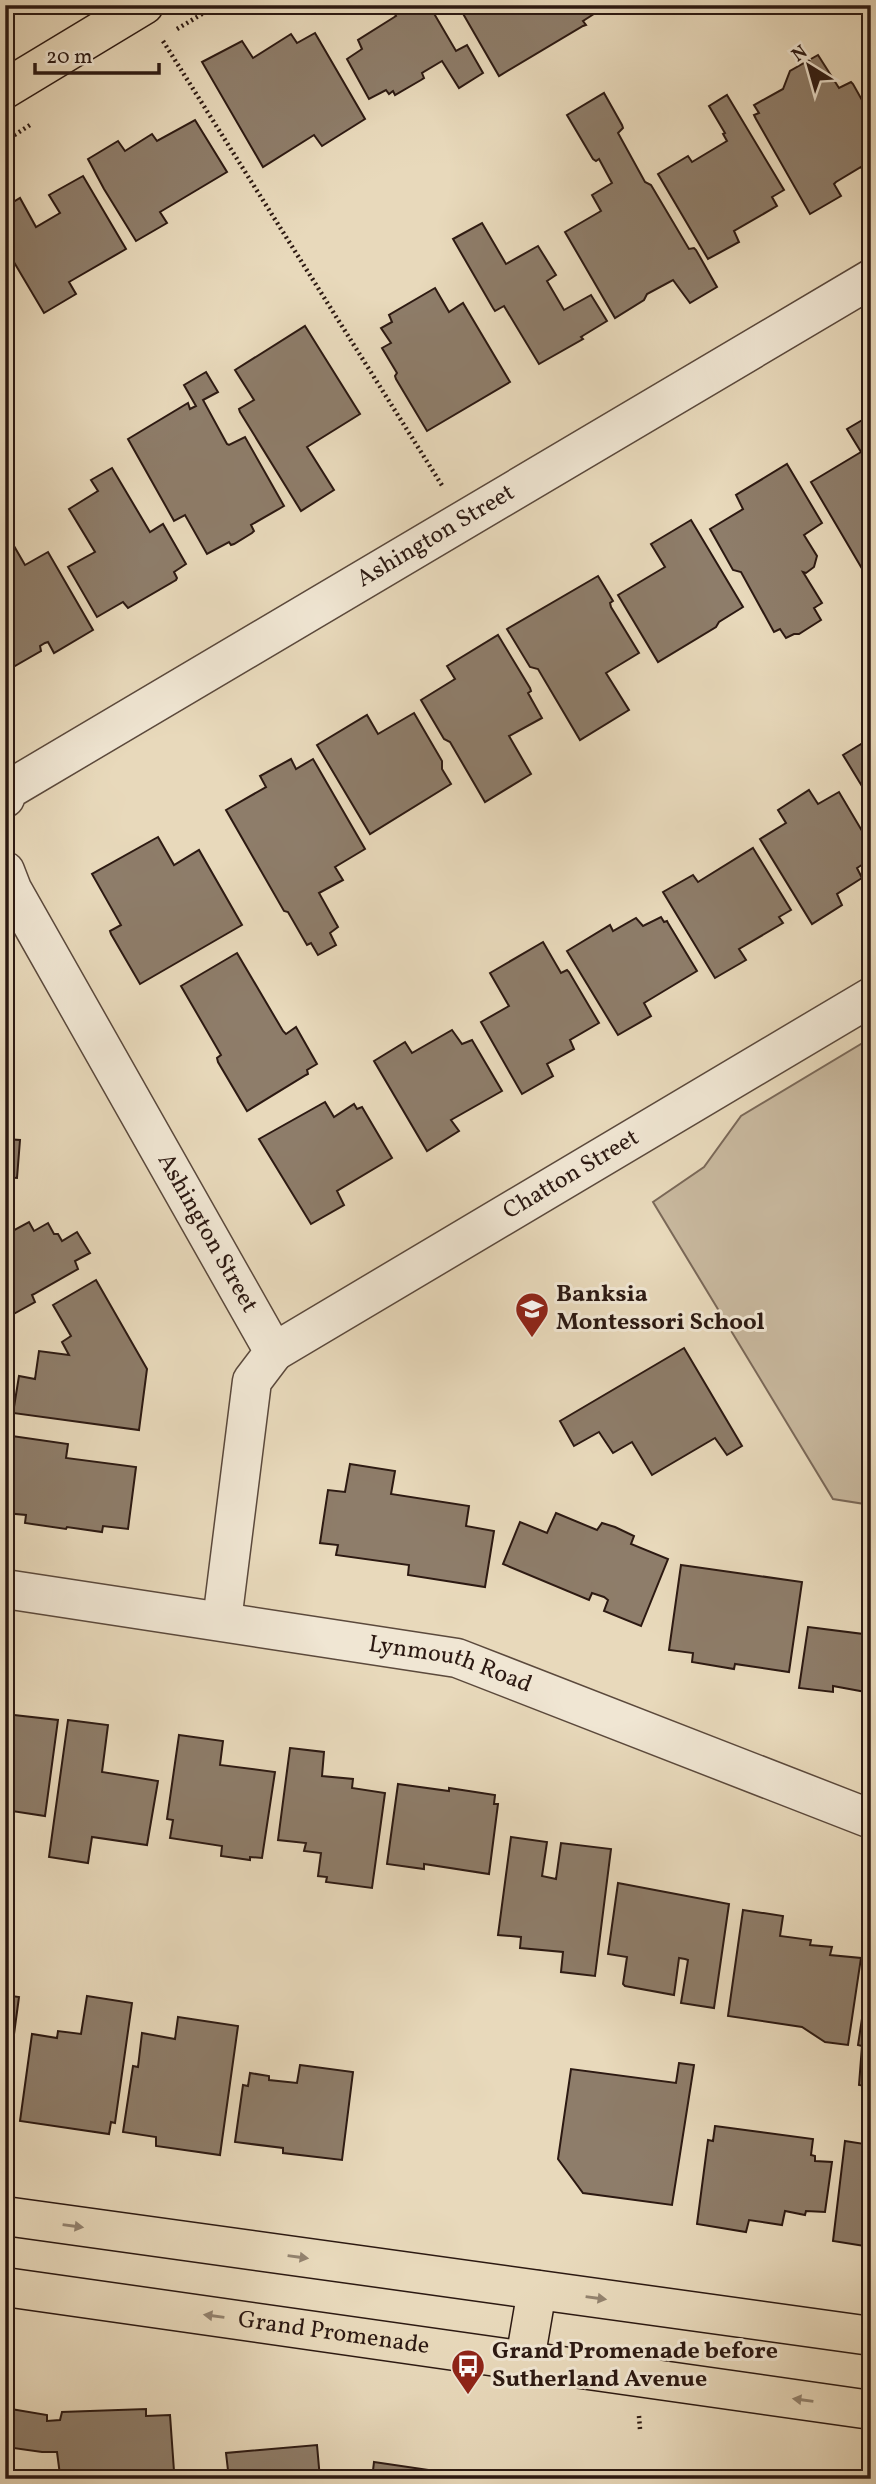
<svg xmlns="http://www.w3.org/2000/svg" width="876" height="2484" font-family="Vollkorn,serif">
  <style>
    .green { fill: #c8b89e; stroke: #7a6858; stroke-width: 2 }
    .building { fill: #8e7d6a; stroke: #2c1912; stroke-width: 2 }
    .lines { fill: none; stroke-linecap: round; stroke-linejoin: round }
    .street-casing { stroke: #5b493c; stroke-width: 41 }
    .primary-casing { stroke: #2c1912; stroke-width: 41 }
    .highway-casing { stroke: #2c1912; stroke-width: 41 }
    .path { stroke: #2c1912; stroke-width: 4.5; stroke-dasharray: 2 3.5; stroke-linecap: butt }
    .street { stroke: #f0e6d3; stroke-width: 38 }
    .primary { stroke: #e8d9bb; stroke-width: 38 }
    .highway { stroke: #e8d9bb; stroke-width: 38 }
    .oneway { fill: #93836f }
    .labels { text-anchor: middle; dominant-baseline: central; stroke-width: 6; stroke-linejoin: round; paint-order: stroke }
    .street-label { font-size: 24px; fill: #2c1912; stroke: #f0e6d3 }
    .poi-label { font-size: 24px; font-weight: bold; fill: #2c1912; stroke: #f0e6d3; text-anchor: start }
  </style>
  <rect width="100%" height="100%" fill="#e8d9bb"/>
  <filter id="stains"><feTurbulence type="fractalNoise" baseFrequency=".00286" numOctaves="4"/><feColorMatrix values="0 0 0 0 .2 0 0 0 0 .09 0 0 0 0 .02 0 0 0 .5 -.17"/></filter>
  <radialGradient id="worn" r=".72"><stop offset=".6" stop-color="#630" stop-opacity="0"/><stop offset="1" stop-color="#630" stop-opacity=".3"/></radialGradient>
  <path class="green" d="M871,1038V1505L833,1499L653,1202L704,1167L741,1116Z"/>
  <g class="building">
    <path d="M390,5H429L456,51L467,45L483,73L459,88L442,61L422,73L424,78L421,80L395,95L393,91L389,94L386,90L369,99L347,59L362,49L358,40L396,16Z"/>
    <path d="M458,5H593L597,12L583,21L586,25L583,26L499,76Z"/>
    <path d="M871,5V29L864,7Z"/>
    <path d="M315,33L365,119L322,146L314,135L263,167L202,62L242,41L253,58L291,34L297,43Z"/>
    <path d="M818,55L839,88L851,82L853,84L871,116V173L865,175L861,167L836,182L834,184L841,196L810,214L756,119L754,115L759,113L754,105L783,89L790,71Z"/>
    <path d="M604,93L622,125L623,128L618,133L645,182L651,185L689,249L694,248L696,250L717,287L690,303L673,280L647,294L644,300L615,318L565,232L601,211L592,195L612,183L599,159L596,161L593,159L567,115Z"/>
    <path d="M727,95L784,190L772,197L777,206L734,231L739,242L708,259L658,174L688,156L692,162L727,141L723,134L725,133L709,106Z"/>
    <path d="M195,120L227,172L160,212L167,223L136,241L104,189L88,159L118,141L125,151L152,134L157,141Z"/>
    <path d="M83,176L126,249L69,282L76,294L44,313L5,247V207L20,198L36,227L60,213L49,195Z"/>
    <path d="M482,223L506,264L538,246L556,275L547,281L564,310L591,295L607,321L584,335L581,337L583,339L539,364L504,306L495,311L493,308L453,239Z"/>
    <path d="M435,288L449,312L463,303L510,382L427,431L396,379L395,376L397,373L382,348L391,343L381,328L392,322L389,315Z"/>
    <path d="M305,326L360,414L307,447L334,490L301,511L240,412L239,409L254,400L235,370Z"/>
    <path d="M206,372L218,392L203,400L227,444L229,445L245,437L284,506L251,525L254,531L252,533L234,544L231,545L229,542L207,554L185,515L174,521L173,519L128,439L188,403L190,409L196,406L184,385Z"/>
    <path d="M871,415V591L862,576L864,572L811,482L861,452L847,429Z"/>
    <path d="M787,464L822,523L804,535L817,556L814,567L806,573L803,572L822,603L814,608L821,620L799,634H794L786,638L780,629L774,632L741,572L733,570L710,529L743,509L736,495Z"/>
    <path d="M112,468L150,532L163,524L186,564L174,572L177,578L176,580L128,608L123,602L97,617L68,567L95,552L69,509L98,491L91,480Z"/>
    <path d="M691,520L743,607L719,622L716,627L658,662L618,595L665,567L651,544Z"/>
    <path d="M14,546L25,565L48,552L93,630L54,653L48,642L45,643L40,646L41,651L8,670L5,666V551Z"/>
    <path d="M598,576L613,601L610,603L611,607L639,653L606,673L629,710L580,740L538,669L530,667L507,629Z"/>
    <path d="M498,635L530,688L531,691L528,693L542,718L509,736L531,774L485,802L450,742L444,739L421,700L455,679L447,666Z"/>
    <path d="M414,713L442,761V769L451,784L370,834L317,745L367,715L378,734Z"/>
    <path d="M871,738V801L843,755Z"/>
    <path d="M291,759L296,769L313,759L365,849L335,867L343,880L319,893L338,927L330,933L336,945L318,955L311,943L307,945L288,912L284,911L226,810L266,787L260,776Z"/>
    <path d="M809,790L818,804L839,792L871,846V859L857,868L862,878L837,894L842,905L812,924L760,839L786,823L778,810Z"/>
    <path d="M158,837L174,865L199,850L242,925L140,984L111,934L110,931L121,925L92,874Z"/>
    <path d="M753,848L791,910L779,917L783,923L739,949L746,960L715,978L663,892L693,875L698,882Z"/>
    <path d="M661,917L664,922L667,921L668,923L697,971L644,1003L651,1016L618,1035L567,951L610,925L613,931L636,918L643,926Z"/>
    <path d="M543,942L561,973L567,970L569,972L599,1023L570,1040L574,1049L547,1064L553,1076L522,1094L481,1022L509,1006L490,973Z"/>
    <path d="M237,953L283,1031L286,1034L296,1027L317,1064L307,1070L308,1074L306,1075L247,1111L218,1062L217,1058L221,1055L181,986Z"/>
    <path d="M452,1030L462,1044L472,1040L502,1091L451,1120L459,1131L427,1151L374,1061L405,1042L412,1053Z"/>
    <path d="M325,1102L334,1117L354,1104L357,1109L362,1107L392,1158L337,1191L344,1205L311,1224L259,1139Z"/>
    <path d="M5,1139L20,1140L17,1178L5,1177Z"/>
    <path d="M29,1222L34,1231L48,1223L54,1234H58L62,1241L77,1232L90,1253L75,1261L78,1269L34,1294L32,1295L35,1302L10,1316L5,1307V1227L9,1233Z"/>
    <path d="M96,1280L147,1369L139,1430L13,1413L19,1376L35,1379L39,1351L69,1355L62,1342L71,1336L53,1305Z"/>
    <path d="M684,1348L742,1446L727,1455L715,1438L652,1475L632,1442L613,1453L599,1432L574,1446L560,1421Z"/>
    <path d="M5,1435L68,1444L66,1458L136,1467L128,1529L103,1526L102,1532L67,1527L66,1529L25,1523L26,1515L5,1513Z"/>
    <path d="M350,1464L395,1471L391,1494L469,1506L466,1526L494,1531L485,1587L408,1575L409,1565L336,1555L338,1545L320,1543L328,1490L345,1492Z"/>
    <path d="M556,1513L597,1530L602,1523L615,1527L634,1536L631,1544L668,1559L641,1626L604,1611L608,1600L604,1597L592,1593L589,1600L503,1564L520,1522L547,1533Z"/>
    <path d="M681,1565L802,1582L789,1672L735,1664L734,1669L692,1662L693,1653L669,1650Z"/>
    <path d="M808,1627L871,1635V1693L833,1686V1692L799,1688Z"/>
    <path d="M5,1714L58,1720L45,1816L5,1810Z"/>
    <path d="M68,1720L108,1725L102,1772L158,1781L147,1845L92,1837L88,1863L49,1857Z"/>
    <path d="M179,1735L223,1741L220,1765L275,1772L262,1858L250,1857V1860L221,1856L222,1846L170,1838L173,1820L167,1819Z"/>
    <path d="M290,1748L324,1752L322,1776L353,1779L352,1788L385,1793L372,1888L326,1882L327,1877L318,1876L321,1853L304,1851L306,1843L278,1840Z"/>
    <path d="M398,1784L449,1791V1788L495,1795L494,1804H498L489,1874L424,1864V1869L387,1864Z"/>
    <path d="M511,1837L547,1842L542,1876L556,1879L561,1843L611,1849L595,1976L561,1972L563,1952L520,1948L521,1937L498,1935Z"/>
    <path d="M618,1883L729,1904L714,2008L681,2003L688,1960L685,1959L679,1958L674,1995L625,1986L623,1984L627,1957L608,1954Z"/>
    <path d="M743,1910L783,1916L780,1936L811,1940L810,1945L832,1947L830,1955L861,1958L848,2045L825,2042L802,2027L728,2016Z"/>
    <path d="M866,1992L871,1993V2087L859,2085L862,2046L858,2045Z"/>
    <path d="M5,1995L19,1997L5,2101Z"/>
    <path d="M87,1996L132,2003L115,2123L111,2122L109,2134L20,2121L32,2034L57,2038L58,2031L81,2034Z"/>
    <path d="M178,2017L238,2026L220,2155L156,2146V2137L123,2132L133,2066L138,2067L142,2033L175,2039Z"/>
    <path d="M679,2063L694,2065L672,2205L583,2193L558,2159L571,2069L676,2083Z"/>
    <path d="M300,2065L353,2072L342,2160L283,2153V2148L235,2142L243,2085L248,2086L250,2073L269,2076V2080L297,2083Z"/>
    <path d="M715,2126L813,2139L811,2155L815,2156V2161L832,2162L825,2212L806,2211L805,2215L785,2211L782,2225L749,2220L746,2232L697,2224L708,2140L713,2141Z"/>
    <path d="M845,2141L871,2145V2247L833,2241Z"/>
    <path d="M11,2409L47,2415V2421L60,2420L62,2412L146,2409V2416L170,2415L174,2471L132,2473V2479H92V2475L74,2476L75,2479L60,2475L57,2452H42L6,2447Z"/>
    <path d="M317,2445L320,2479H229L226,2453Z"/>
    <path d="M374,2462L463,2475L462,2479H372Z"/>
    <path d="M16,2471L32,2472L31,2479H15Z"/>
  </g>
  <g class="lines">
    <g class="street-casing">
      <g id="street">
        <path id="s1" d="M5,798L8,790L871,279"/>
        <path id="s2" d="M5,871L12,889L274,1352L252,1381L222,1621"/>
        <path id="s3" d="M274,1352L871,997"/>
        <path id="s4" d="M5,1589L457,1658L871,1819"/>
      </g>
    </g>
    <g class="primary-casing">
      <g id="primary">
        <path d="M5,2216L871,2336"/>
        <path id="s5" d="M5,2287L871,2410"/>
        <path d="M525,2360L537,2290"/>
      </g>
    </g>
    <g class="highway-casing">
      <path id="highway" d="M5,89L144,5"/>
    </g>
    <g class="path">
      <path d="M177,29L217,5"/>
      <path d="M163,41L443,487"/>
      <path d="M5,141L30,125"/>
      <path d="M639,2416L640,2429"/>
    </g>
    <use href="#street" class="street"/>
    <use href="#primary" class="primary"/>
    <use href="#highway" class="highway"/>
  </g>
  <defs><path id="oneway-solid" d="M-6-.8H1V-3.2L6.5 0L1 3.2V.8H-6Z" transform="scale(1.75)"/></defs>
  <g class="oneway">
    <use href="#oneway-solid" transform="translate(73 2226) rotate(8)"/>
    <use href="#oneway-solid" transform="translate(298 2257) rotate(8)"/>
    <use href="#oneway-solid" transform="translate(596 2298) rotate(8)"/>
    <use href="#oneway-solid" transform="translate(214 2316) rotate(-172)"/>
    <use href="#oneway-solid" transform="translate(803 2400) rotate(-172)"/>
  </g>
  <defs>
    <g id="school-pin" transform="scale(1.75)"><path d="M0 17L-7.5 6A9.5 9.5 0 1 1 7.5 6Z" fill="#8f2418" stroke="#f0e6d3"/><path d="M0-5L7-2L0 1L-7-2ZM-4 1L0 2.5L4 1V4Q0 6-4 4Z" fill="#fff"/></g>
    <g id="bus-pin" transform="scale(1.75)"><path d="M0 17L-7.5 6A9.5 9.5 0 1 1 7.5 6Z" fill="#8f2418" stroke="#f0e6d3"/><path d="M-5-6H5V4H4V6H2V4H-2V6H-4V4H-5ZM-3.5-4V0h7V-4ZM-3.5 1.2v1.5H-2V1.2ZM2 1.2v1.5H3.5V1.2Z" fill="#fff"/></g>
  </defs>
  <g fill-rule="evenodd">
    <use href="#school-pin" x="532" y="1309"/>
    <use href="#bus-pin" x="468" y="2366"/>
  </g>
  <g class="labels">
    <g class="street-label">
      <text stroke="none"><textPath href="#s1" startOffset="506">Ashington Street</textPath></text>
      <text stroke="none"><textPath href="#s3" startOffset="346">Chatton Street</textPath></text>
      <text stroke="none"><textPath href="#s2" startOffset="415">Ashington Street</textPath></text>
      <text stroke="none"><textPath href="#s4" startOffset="452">Lynmouth Road</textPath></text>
      <text stroke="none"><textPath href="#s5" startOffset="332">Grand Promenade</textPath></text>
    </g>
    <g class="poi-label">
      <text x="556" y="1295">Banksia<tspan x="556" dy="28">Montessori School</tspan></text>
      <text x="492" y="2352">Grand Promenade before<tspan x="492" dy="28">Sutherland Avenue</tspan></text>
    </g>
  </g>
  <rect width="876" height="2484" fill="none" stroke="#e8d9bb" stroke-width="28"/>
  <rect x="7" y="7" width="862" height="2470" fill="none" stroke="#2c1912" stroke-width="3.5"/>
  <rect x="14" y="14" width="848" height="2456" fill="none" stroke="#2c1912" stroke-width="2"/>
  <g transform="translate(809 66) rotate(323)" stroke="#f0e6d3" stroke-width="5" paint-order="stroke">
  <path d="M0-5L12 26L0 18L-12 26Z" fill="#2c1912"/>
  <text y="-10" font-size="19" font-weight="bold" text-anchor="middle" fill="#2c1912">N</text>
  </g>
  <path d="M35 63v10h124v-10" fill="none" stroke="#2c1912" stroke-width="3.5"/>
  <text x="46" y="63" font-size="21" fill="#2c1912" stroke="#f0e6d3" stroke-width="5" paint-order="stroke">20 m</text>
  <rect width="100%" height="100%" filter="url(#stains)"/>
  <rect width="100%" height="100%" fill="url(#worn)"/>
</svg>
